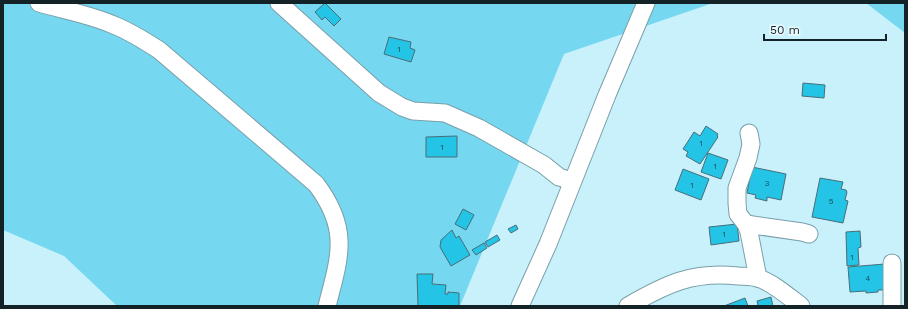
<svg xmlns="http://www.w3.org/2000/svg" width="908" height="309" font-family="'Work Sans',sans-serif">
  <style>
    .green { fill: #75d7f0 }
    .building { fill: #23c4e5; stroke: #496e78 }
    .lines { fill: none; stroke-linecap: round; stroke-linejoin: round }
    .street-casing { stroke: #799fa9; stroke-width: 19 }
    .street { stroke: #fff; stroke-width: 17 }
    .labels { text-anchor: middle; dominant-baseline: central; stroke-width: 3; stroke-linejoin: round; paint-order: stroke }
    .number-label { font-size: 8px; fill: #174a56 }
  </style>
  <rect width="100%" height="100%" fill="#c9f1fc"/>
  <g class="green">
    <path d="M3,3H713L564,54L460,306H117L64,256L3,230Z"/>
    <path d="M866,3H905V33Z"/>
  </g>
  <g class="building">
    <path d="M325,3L341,19L334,26L325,17L322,20L315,12Z"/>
    <path d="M389,37L411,42L410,48L415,50L411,62L384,54Z"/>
    <path d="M803,83L825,85L824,98L802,96Z"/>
    <path d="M706,126L718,134L717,136L718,137L700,164L686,156L688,152L683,149L694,132L700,136Z"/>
    <path d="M457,136V157H426V137Z"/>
    <path d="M708,153L728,160L721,179L701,172Z"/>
    <path d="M752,167L786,174L781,200L767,197V201L755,198L756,195L747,193Z"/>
    <path d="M683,169L709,179L701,200L675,190Z"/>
    <path d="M820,178L843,182L841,189L846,190L847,192L845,200L848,201L843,223L812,217Z"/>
    <path d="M463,209L474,215L466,230L455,224Z"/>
    <path d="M737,224L739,241L711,245L709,227Z"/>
    <path d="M516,225L518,229L511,233L508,229Z"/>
    <path d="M452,230L456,238L459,236L470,255L451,266L440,247L441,240Z"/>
    <path d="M860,231L861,247L858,248L859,265L847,266L846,232Z"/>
    <path d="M497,235L500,240L488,247L485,242Z"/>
    <path d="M484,243L487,248L476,255L472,250Z"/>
    <path d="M885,264L887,290H878V292L866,293V291L850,292L848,267Z"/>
    <path d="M417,274H433L432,284L446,285L445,294H448V292L459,293V306H418Z"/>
    <path d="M771,297L773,306H758L757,301Z"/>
    <path d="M745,298L748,306H724Z"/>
  </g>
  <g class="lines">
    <g class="street-casing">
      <g id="street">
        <path d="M39,3C63,10 93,15 116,26C131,32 145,41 159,50L316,184C350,229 340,256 327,306"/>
        <path d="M279,3L379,93L402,107L413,111L445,113L479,128L544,165L559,177L572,181"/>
        <path d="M749,133L751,144L748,158L737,188V203L738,214L746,224L749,232L758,278"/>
        <path d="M746,224L802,232L809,234"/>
        <path d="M892,263V306"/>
        <path d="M520,306L548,244L607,95L646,3"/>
        <path d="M628,306C666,284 693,271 738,276C744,276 751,276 757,278C771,281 789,297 801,306"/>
      </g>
    </g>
    <use href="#street" class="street"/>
  </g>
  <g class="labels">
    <g class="number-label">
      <text x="399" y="49">1</text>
      <text x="701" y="143">1</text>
      <text x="442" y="147">1</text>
      <text x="715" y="166">1</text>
      <text x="767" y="183">3</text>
      <text x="692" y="185">1</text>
      <text x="831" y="201">5</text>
      <text x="724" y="234">1</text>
      <text x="852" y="257">1</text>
      <text x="868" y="278">4</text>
    </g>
  </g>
  <rect width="908" height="309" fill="none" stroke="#132226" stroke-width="8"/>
  <path d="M764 34v6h122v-6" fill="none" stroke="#132226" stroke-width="2"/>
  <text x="770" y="34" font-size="12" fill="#132226" stroke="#e9f9fe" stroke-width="3" paint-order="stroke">50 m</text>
</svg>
